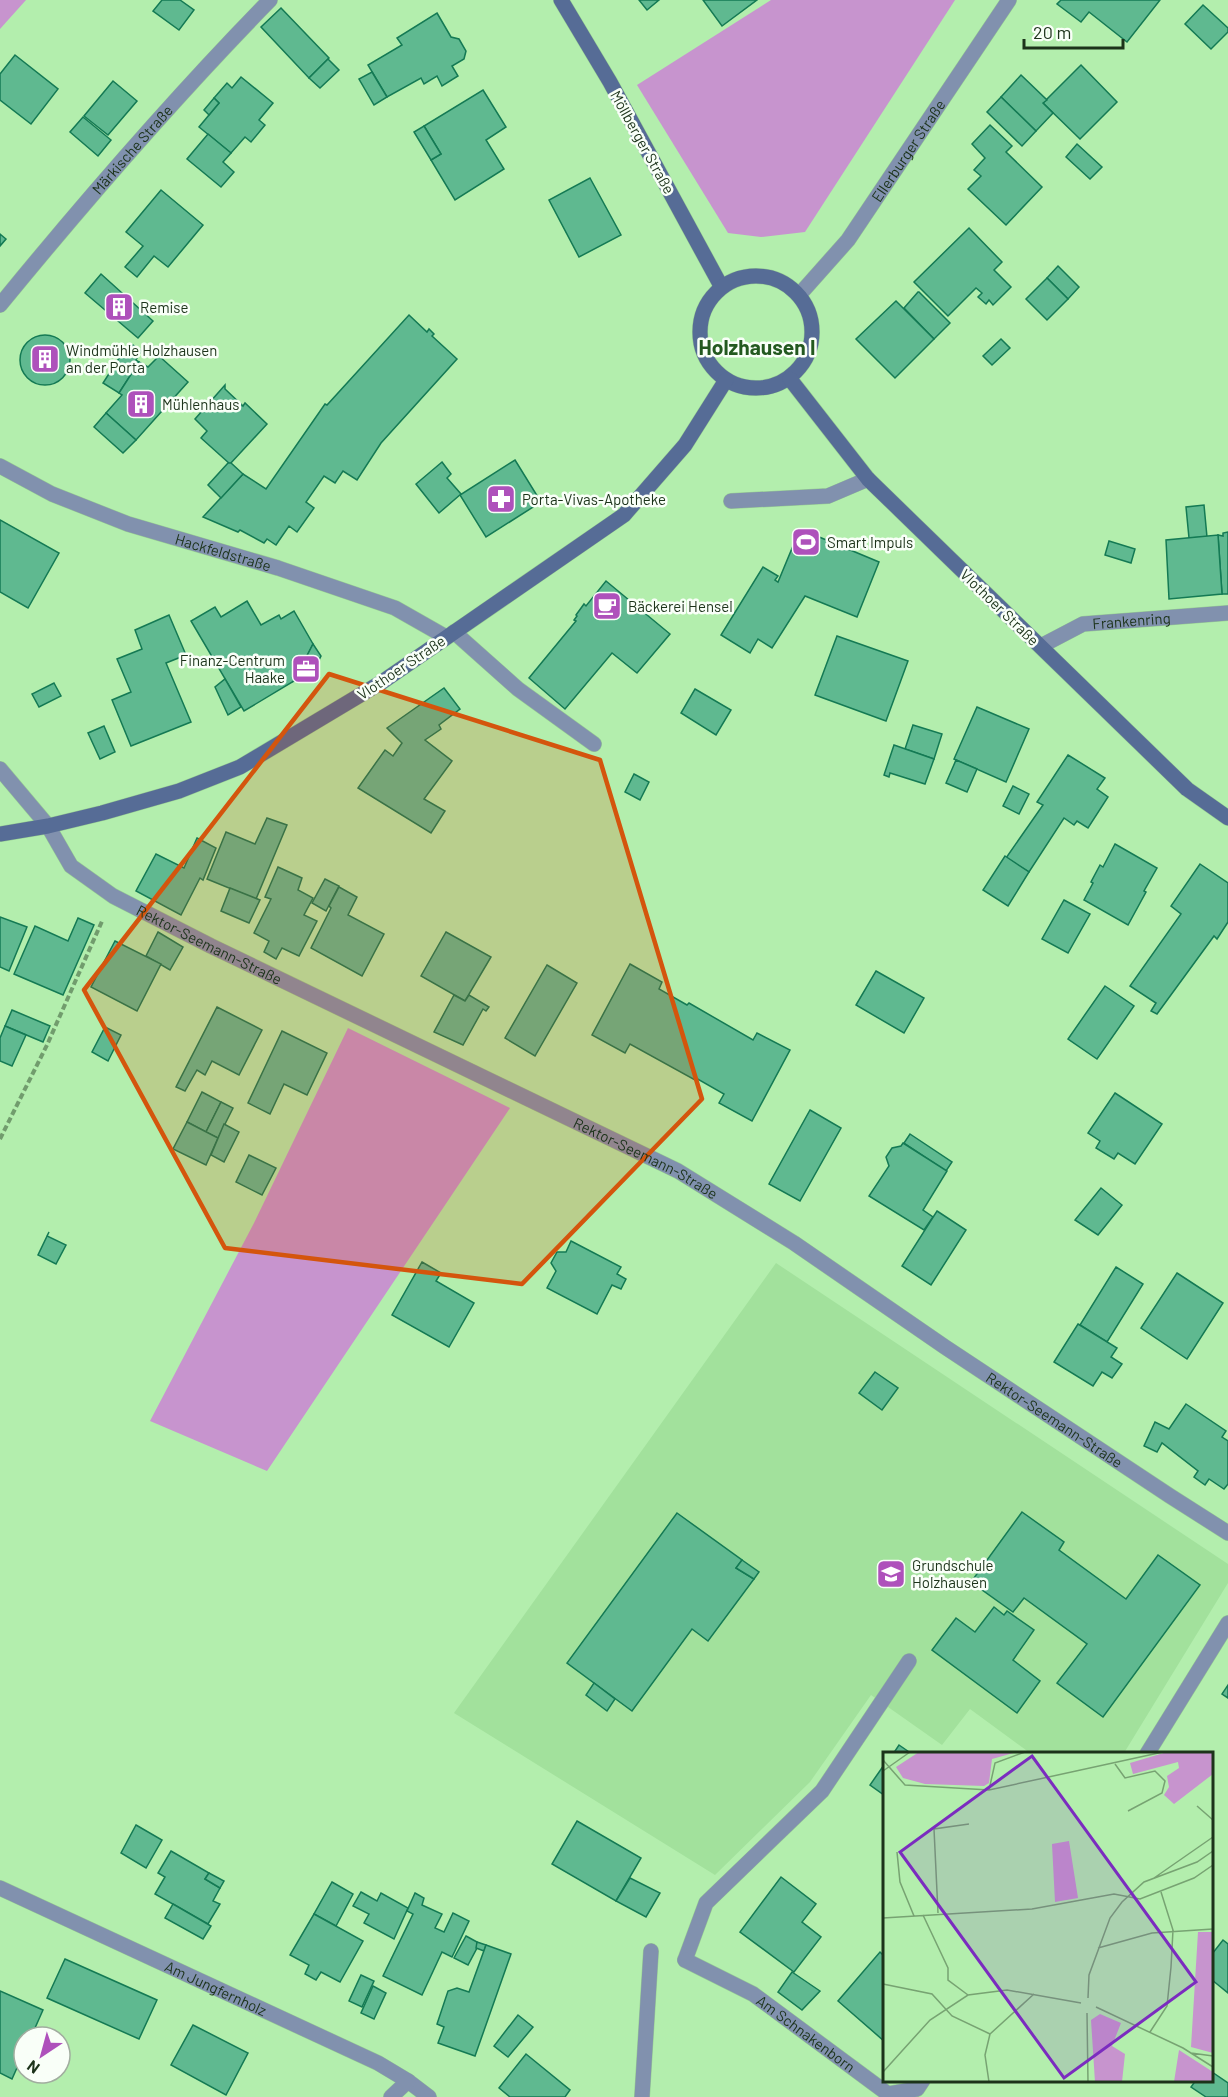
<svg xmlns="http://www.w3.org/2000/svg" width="1228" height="2097" font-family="Barlow,sans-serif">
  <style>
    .built { fill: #a2e19c }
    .green { fill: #c794ce }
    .building { fill: #5fb990; stroke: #147a54; stroke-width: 1.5 }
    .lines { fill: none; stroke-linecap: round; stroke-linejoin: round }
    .lane-casing { stroke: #98cc93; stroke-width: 16 }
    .street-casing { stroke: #98cc93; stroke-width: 16 }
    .secondary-casing { stroke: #98cc93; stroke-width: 16 }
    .path { stroke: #719c6d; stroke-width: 4; stroke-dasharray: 6 3; stroke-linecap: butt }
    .lane { stroke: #8191ae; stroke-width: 15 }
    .street { stroke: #8191ae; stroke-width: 15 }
    .secondary { stroke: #566c96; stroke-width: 15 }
    .marked { fill: #d4550d; fill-opacity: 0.2; stroke: #d4550d; stroke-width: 4.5; stroke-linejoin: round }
    .labels { text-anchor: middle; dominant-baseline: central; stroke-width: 5; stroke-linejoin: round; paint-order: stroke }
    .street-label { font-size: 15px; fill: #1c331a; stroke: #f9fff8 }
    .poi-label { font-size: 15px; fill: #1c331a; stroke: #f9fff8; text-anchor: start }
    .district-label { font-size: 21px; font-weight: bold; fill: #23591f; stroke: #f9fff8 }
    .inset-road { fill: none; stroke: #77a372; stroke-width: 1.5 }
    .view { fill: #7b2cbf; fill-opacity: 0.15; stroke: #7b2cbf; stroke-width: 3 }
    .inset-edge { fill: none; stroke: #1c331a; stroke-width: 3 }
  </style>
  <rect width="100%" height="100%" fill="#b3eead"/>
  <path class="built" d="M776,1263L1228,1564V1583L1124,1753H1030L970,1709L942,1745L871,1695L810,1782L715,1875L454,1713Z"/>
  <g class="green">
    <path d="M0,0H26L0,29Z"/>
    <path d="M771,0H955L805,232L761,237L728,233L637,85Z"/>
    <path d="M348,1028L510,1108L267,1471L150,1421L254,1223Z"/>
  </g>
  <g class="building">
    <path d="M162,0H180L194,10L179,30L153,11Z"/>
    <path d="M639,0H659L647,10Z"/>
    <path d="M703,0H757L722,26Z"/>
    <path d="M1061,0H1160L1127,42L1089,12L1081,22L1057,4Z"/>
    <path d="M1203,5L1228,28V32L1211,49L1185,24Z"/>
    <path d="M281,8L329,58L309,78L261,27Z"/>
    <path d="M437,13L451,37L459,39L466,51L464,59L452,66L458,76L442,86L437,76L424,84L421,78L387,97L368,65L402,45L397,38Z"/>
    <path d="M15,55L58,89L31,124L0,100V74Z"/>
    <path d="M328,59L339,70L320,88L309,78Z"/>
    <path d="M1081,65L1117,102L1080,139L1043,103Z"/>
    <path d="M372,72L387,97L374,105L359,79Z"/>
    <path d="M1021,75L1047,100L1043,103L1053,113L1036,131L1001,97Z"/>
    <path d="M241,77L273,103L259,120L265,125L251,142L245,137L231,153L199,127L219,103L214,98L227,83L232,88Z"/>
    <path d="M113,81L137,101L108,135L84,116Z"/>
    <path d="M483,90L506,127L486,140L504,169L455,200L431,160L441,154L424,126Z"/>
    <path d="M1001,97L1036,131L1022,146L987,112Z"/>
    <path d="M214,98L219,103L209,115L204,110Z"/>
    <path d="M83,117L111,140L98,156L70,132Z"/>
    <path d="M990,125L1012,146L1006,152L1042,187L1006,225L968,189L981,176L974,170L985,158L972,144Z"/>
    <path d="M424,126L441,154L431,160L414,132Z"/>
    <path d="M208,134L231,153L223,162L234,172L221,187L187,159Z"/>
    <path d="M1077,144L1102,167L1090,179L1066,157Z"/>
    <path d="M590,178L621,235L579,257L549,200Z"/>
    <path d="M161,190L203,225L168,267L154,256L137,277L125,267L143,246L126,232Z"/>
    <path d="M969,228L1002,262L994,270L1011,287L993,305L989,300L986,304L978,297L982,293L976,288L948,316L914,282Z"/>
    <path d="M0,234L6,239L0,246Z"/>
    <path d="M1058,266L1079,287L1068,299L1047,278Z"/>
    <path d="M101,274L153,321L138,338L85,293Z"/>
    <path d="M1047,278L1068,299L1047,320L1026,299Z"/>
    <path d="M918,292H919L950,323L934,339L904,308Z"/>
    <path d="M896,301L934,339L895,378L856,339Z"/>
    <path d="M409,315L427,332L429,329L434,334L432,336L457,359L381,443L357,480L343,471L335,483L324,476L306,502L314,508L297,532L289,526L276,545L267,539L264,543L240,530L238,532L203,517L243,474L266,489L325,404L327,405Z"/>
    <circle cx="45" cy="360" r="25"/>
    <path d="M1001,339L1010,348L992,365L983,356Z"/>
    <path d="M133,345L141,351L136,360L139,362L119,393L103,383L123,352L127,354Z"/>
    <path d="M159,356L188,382L136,440L106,413L122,395L119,393L139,362L148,367Z"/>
    <path d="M225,385V389L243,406L245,403L267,424L230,464L201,438L207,431L195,419Z"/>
    <path d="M106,413L136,440L123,453L94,427Z"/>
    <path d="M515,460L541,502L486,537L460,495Z"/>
    <path d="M442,462L451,474L447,478L461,494L439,513L416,484Z"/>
    <path d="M228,463H231L243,474L221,498L208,485Z"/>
    <path d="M1204,505L1207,537L1189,538L1186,507Z"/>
    <path d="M0,520L59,553L28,608L0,592Z"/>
    <path d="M800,529L879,562L857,617L805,596L772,648L758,639L750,653L721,635L763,567L778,576L775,580L778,582Z"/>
    <path d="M1228,532V594H1222L1218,535L1223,536V533Z"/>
    <path d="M1218,535L1222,594L1169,599L1166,540Z"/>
    <path d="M1109,541L1135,549L1131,563L1105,555Z"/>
    <path d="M606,581L670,634L637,673L612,653L565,709L529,678L576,621L574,620L577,616L576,615L584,604L586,606Z"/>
    <path d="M247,601L261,625L279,615L281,619L294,611L313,644L294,681L244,711L191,621L215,607L221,617Z"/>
    <path d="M169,615L186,655L166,663L191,722L131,746L112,700L131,692L117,659L142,649L135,630Z"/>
    <path d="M837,636L908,661L886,721L815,695Z"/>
    <path d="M313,644L321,656L314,670L294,681Z"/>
    <path d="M225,679L241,707L228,715L215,687Z"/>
    <path d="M54,683L61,696L39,707L32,694Z"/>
    <path d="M444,688L460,709L439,725L441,729L425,740L452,761L424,799L445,811L431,833L358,788L385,750L393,756L402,743L387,728Z"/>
    <path d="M695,689L731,710L716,735L681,713Z"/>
    <path d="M977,707L1029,729L1006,782L954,759Z"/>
    <path d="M913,725L942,734L934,759L905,749Z"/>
    <path d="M104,726L115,752L100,759L88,733Z"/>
    <path d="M894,745L934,759L925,784L890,773L889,777L884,775Z"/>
    <path d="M1068,755L1105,778L1097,789L1108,797L1088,828L1077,821L1074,825L1064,818L1029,872L1006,858L1043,805L1037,802Z"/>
    <path d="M956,760L977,769L967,792L946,783Z"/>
    <path d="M634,774L649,782L640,800L625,792Z"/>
    <path d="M1013,786L1029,794L1019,814L1003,806Z"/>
    <path d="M267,818L287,825L256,899L207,879L226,832L255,844Z"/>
    <path d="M197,838L216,848L203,880L200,878L181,915L136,891L156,854L184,868Z"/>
    <path d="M1115,844L1157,868L1144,891L1146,892L1128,925L1084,900L1093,883L1091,882L1100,865L1103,867Z"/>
    <path d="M1005,856L1029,872L1008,906L983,890Z"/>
    <path d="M1200,864L1228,883V922L1217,939L1214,936L1157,1014L1151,1011L1156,1003L1130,986L1181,914L1171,906Z"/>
    <path d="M278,867L302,878L298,890L313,898L304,915L317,921L299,956L282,948L276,959L264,952L269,941L254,933L271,899L265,897Z"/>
    <path d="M325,879L339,886L326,911L312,903Z"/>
    <path d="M339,887L357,897L348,915L384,934L362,976L311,948L331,908L329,906Z"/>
    <path d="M230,888L260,900L249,923L221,911Z"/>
    <path d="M1064,900L1090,914L1068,953L1042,939Z"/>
    <path d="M0,917L27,927L9,971L0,967Z"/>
    <path d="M78,918L94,925L63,995L14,974L35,926L68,941Z"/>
    <path d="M158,932L183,947L170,970L146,956Z"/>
    <path d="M446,932L491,957L465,1001L421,976Z"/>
    <path d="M115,941L161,964L137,1011L91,987Z"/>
    <path d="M630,964L662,982L659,989L687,1005L689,1003L753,1040L757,1033L790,1050L752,1121L719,1103L724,1094L696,1078L695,1080L630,1044L625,1053L592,1035Z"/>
    <path d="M547,965L577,983L535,1056L505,1038Z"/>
    <path d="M876,971L924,998L904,1033L856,1005Z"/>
    <path d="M1105,986L1134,1006L1097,1059L1068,1039Z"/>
    <path d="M454,995L465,1001L469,995L489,1007L486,1011L483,1009L463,1045L434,1032Z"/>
    <path d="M217,1007L262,1030L239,1075L212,1061L205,1075L197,1070L185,1091L176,1087Z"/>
    <path d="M12,1010L50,1026L43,1042L5,1026Z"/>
    <path d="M5,1026L26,1035L12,1066L0,1061V1038Z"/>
    <path d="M105,1027L121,1035L108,1061L92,1052Z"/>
    <path d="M282,1031L327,1053L307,1095L284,1084L270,1114L248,1103Z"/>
    <path d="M202,1092L221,1102L206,1132L187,1122Z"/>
    <path d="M1115,1093L1162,1124L1135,1164L1118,1153L1114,1159L1096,1148L1100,1141L1088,1133Z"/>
    <path d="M221,1102L233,1108L218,1138L206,1132Z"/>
    <path d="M810,1110L841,1128L800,1201L769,1184Z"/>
    <path d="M187,1122L218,1138L206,1165L173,1149Z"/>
    <path d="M224,1124L239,1132L224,1162L211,1155Z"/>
    <path d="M910,1134L952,1162L946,1171L904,1143Z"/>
    <path d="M903,1143L947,1171L923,1210L933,1217L924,1230L869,1196L889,1166L886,1157L892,1148L901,1146Z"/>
    <path d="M249,1155L276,1168L262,1195L236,1182Z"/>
    <path d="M1101,1188L1122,1205L1098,1235L1075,1220Z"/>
    <path d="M937,1211L966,1230L931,1285L902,1266Z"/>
    <path d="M49,1232L47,1236L66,1245L56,1264L38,1255Z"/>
    <path d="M571,1241L621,1267L617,1274L626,1279L621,1289L612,1285L597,1314L547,1288L556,1271L551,1263L557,1252H566Z"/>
    <path d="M422,1262L441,1273L436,1281L474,1303L449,1347L392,1315Z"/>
    <path d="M1116,1267L1143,1284L1107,1342L1080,1325Z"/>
    <path d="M1177,1273L1223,1303L1187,1359L1141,1328Z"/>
    <path d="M1078,1324L1117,1348L1111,1357L1122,1364L1112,1378L1102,1372L1093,1386L1054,1362Z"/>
    <path d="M875,1372L898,1388L882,1410L859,1393Z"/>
    <path d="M1186,1404L1226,1431L1222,1437L1228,1441V1484L1224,1489L1209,1479L1205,1485L1194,1477L1198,1471L1162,1443L1157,1452L1144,1446L1155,1422L1169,1429Z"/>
    <path d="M1022,1512L1064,1542L1059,1550L1126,1599L1158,1555L1200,1585L1103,1717L1057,1683L1087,1644L1024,1598L1013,1612L971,1582Z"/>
    <path d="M677,1513L742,1560L736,1568L754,1579L708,1641L692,1629L632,1711L567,1663Z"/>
    <path d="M742,1560L759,1572L754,1579L736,1568Z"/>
    <path d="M994,1607L1004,1615L1007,1611L1034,1630L1013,1660L1040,1681L1017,1713L932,1650L956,1618L975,1632Z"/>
    <path d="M594,1683L615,1699L607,1711L586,1695Z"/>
    <path d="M1228,1685V1698L1222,1694Z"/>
    <path d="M899,1745L912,1754H893Z"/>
    <path d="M884,1765V1795L870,1785Z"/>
    <path d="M577,1821L641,1858L616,1901L552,1864Z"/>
    <path d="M136,1825L162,1840L146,1868L121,1853Z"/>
    <path d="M171,1851L209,1873L205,1879L220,1888L213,1901L220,1904L208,1924L155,1894L165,1877L158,1873Z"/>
    <path d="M209,1873L224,1881L220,1888L205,1879Z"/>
    <path d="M781,1877L816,1904L802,1922L821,1937L794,1972L740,1932Z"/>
    <path d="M630,1878L660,1893L646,1917L616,1901Z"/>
    <path d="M332,1882L353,1894L336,1926L314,1914Z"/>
    <path d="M361,1892L377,1901L381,1893L408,1908L394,1939L364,1923L369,1914L353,1906Z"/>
    <path d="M415,1893L424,1898L422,1905L442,1914L435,1928L444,1932L453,1913L469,1921L452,1957L442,1952L422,1995L383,1976L413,1914L407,1911Z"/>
    <path d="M173,1904L211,1926L203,1939L165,1918Z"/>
    <path d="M314,1914L363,1941L340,1982L321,1972L316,1980L305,1974L309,1965L290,1955Z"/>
    <path d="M466,1936L477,1942V1948L468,1965L454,1958Z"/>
    <path d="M1223,1940L1228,1944V1993L1212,1980V1954Z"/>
    <path d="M477,1942L486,1945L484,1951L476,1948Z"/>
    <path d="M486,1945L511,1954L475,2056L438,2043L444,2027L437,2024L448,1991L457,1988L469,1992Z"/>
    <path d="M880,1952L884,1956V2041L838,2001Z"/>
    <path d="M65,1959L157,2000L139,2039L47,1998Z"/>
    <path d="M792,1972L820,1991L802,2010L778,1992Z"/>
    <path d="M361,1975L374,1981L362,2007L349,2001Z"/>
    <path d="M373,1986L386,1993L374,2019L361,2013Z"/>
    <path d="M0,1991L43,2010L31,2037H24V2052L12,2079L0,2073Z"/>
    <path d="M518,2015L533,2027L508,2057L494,2046Z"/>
    <path d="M193,2025L248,2053L226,2095L171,2065Z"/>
    <path d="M526,2054L570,2090L565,2097H510L499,2088Z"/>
    <path d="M1212,2072L1228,2083V2097H1206L1191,2087L1196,2080H1212Z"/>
  </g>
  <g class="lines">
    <g class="lane-casing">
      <g id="lane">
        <path d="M731,501L828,496L868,479"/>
        <path d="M454,632L518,689L594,744"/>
        <path d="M685,1960L706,1903L822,1791L909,1661"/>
        <path d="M642,2097L651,1951"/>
      </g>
    </g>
    <g class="street-casing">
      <g id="street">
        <path id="s1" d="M800,294L848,240L1009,0"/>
        <path id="s2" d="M0,305C86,200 175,97 270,0"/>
        <path id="s3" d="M0,466L52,494L128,524L278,568L395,608L446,637"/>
        <path id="s4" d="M1041,646L1083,624L1228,613"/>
        <path id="s5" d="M0,769L48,826L71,866L113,896L211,946L678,1171L794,1243L945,1347L1170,1496L1228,1533"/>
        <path d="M1147,1754L1228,1623"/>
        <path id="s6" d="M0,1888L378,2063L408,2081L429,2097"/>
        <path id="s7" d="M685,1960L753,1994L888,2094L917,2089L923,2080"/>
        <path d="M391,2097L408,2081"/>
      </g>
    </g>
    <g class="secondary-casing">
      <g id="secondary">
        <path d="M561,0L610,82L721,286"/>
        <circle cx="756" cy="332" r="56"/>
        <path d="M790,379L868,479L1187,789L1228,818"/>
        <path d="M0,834L48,826L102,813L179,791L240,767L382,682L624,515L685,445L726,380"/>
      </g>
    </g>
    <path class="path" d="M0,1139L47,1045L103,919"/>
    <use href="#lane" class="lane"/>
    <use href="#street" class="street"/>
    <use href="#secondary" class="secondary"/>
  </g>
  <path class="marked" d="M329,674L600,760L702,1099L522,1284L225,1248L84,990Z"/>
  <defs>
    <g id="building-square" transform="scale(1.5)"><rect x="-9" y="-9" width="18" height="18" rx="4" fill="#ae51bb" stroke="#f9fff8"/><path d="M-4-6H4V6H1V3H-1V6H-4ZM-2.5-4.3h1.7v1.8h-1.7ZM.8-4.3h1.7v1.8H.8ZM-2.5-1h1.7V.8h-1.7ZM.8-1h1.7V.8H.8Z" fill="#fff"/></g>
    <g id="pharmacy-square" transform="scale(1.5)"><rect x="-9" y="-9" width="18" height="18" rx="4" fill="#ae51bb" stroke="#f9fff8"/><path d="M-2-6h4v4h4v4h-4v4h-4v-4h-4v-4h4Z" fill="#fff"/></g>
    <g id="stadium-square" transform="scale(1.5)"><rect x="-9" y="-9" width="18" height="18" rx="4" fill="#ae51bb" stroke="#f9fff8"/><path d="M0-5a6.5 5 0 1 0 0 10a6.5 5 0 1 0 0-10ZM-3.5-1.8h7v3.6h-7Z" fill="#fff"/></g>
    <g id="cafe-square" transform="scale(1.5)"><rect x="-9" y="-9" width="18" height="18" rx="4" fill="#ae51bb" stroke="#f9fff8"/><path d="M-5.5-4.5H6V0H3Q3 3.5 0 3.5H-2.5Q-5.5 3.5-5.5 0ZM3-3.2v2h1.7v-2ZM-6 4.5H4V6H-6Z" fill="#fff"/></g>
    <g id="office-square" transform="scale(1.5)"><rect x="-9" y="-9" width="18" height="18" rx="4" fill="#ae51bb" stroke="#f9fff8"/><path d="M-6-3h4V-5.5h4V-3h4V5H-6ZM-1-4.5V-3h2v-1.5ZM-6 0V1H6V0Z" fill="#fff"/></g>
    <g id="school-square" transform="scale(1.5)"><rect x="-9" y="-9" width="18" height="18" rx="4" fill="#ae51bb" stroke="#f9fff8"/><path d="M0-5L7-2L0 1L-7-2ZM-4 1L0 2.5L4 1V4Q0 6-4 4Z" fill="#fff"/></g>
  </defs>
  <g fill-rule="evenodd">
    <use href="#building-square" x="119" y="307"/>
    <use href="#building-square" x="45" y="359"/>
    <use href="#building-square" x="141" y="404"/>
    <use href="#pharmacy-square" x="501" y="499"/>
    <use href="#stadium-square" x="806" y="542"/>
    <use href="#cafe-square" x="607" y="606"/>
    <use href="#office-square" x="306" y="669"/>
    <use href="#school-square" x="891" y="1574"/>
  </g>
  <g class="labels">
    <g class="street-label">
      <text transform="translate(643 142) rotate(61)">Möllberger Straße</text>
      <text stroke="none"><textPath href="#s2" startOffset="204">Märkische Straße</textPath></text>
      <text stroke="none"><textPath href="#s1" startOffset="180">Ellerburger Straße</textPath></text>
      <text stroke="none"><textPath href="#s3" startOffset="240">Hackfeldstraße</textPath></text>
      <text transform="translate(1000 607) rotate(44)">Vlothoer Straße</text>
      <text stroke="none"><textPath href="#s4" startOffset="96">Frankenring</textPath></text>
      <text transform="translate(401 667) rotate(-34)">Vlothoer Straße</text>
      <text stroke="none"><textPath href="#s5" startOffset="280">Rektor-Seemann-Straße</textPath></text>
      <text stroke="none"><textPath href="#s5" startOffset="766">Rektor-Seemann-Straße</textPath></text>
      <text stroke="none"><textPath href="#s5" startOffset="1252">Rektor-Seemann-Straße</textPath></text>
      <text stroke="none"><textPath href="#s6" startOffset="238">Am Jungfernholz</textPath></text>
      <text stroke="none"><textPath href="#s7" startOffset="142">Am Schnakenborn</textPath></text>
    </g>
    <g class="poi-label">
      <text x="140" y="307">Remise</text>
      <text x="66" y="350">Windmühle Holzhausen<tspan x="66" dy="17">an der Porta</tspan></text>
      <text x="162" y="404">Mühlenhaus</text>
      <text x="522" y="499">Porta-Vivas-Apotheke</text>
      <text x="827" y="542">Smart Impuls</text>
      <text x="628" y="606">Bäckerei Hensel</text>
      <text x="285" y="660" text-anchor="end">Finanz-Centrum<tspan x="285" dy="17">Haake</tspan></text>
      <text x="912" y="1565">Grundschule<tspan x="912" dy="17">Holzhausen</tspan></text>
    </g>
    <g class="district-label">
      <text x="757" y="346">Holzhausen I</text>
    </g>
  </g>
  <g transform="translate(883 1752)">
    <rect width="330" height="330" fill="#b3eead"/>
    <path d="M36,0H134L109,7L106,31L101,34L42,32L20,26L13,15ZM284,0H330V22L291,52L281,43L286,35L284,24L296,16L295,10L250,22L247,11ZM186,89L195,146L172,150L169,92ZM315,180H330V301L308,295ZM217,262L238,271L229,294L242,302L239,330H212L208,268ZM296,298L330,320V330H291Z" fill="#c794ce"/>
    <path class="inset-road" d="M0,8L22,33L106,38L280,0M232,12L242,26L272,19L282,29L279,41L245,59M0,19L27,0M106,38L112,11L142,0M314,54L330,68M14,100L17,130L31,164M271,126L330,85M55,161L51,77L86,72M40,163L65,216V228L85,243M0,166L149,157L231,142L257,147L311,126L330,113M215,196L269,181L330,177M0,232L49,242L69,264L107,282M205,246L206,223L227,166L239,150L261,130L314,110L330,99M213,255L300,296L330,315M204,261L205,330M267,280L284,254L288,215L290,178L278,140M107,282L151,242M308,301L330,304M0,320L47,268L85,243L124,238L198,251M106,330L102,303L107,282"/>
    <path class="view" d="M149,4L313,230L181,326L17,100Z"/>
    <rect width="330" height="330" class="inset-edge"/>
  </g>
  <g transform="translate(42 2055) rotate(216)"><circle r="28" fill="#f9fff8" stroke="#a1ad9f" stroke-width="1.5"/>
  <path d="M0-4.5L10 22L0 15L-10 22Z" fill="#ae51bb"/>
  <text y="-9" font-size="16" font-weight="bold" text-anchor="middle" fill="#1c331a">N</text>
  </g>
  <path d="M1024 39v9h99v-9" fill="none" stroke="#1c331a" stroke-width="3"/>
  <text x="1033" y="39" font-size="18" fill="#1c331a" stroke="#f9fff8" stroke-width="4.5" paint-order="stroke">20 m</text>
</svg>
